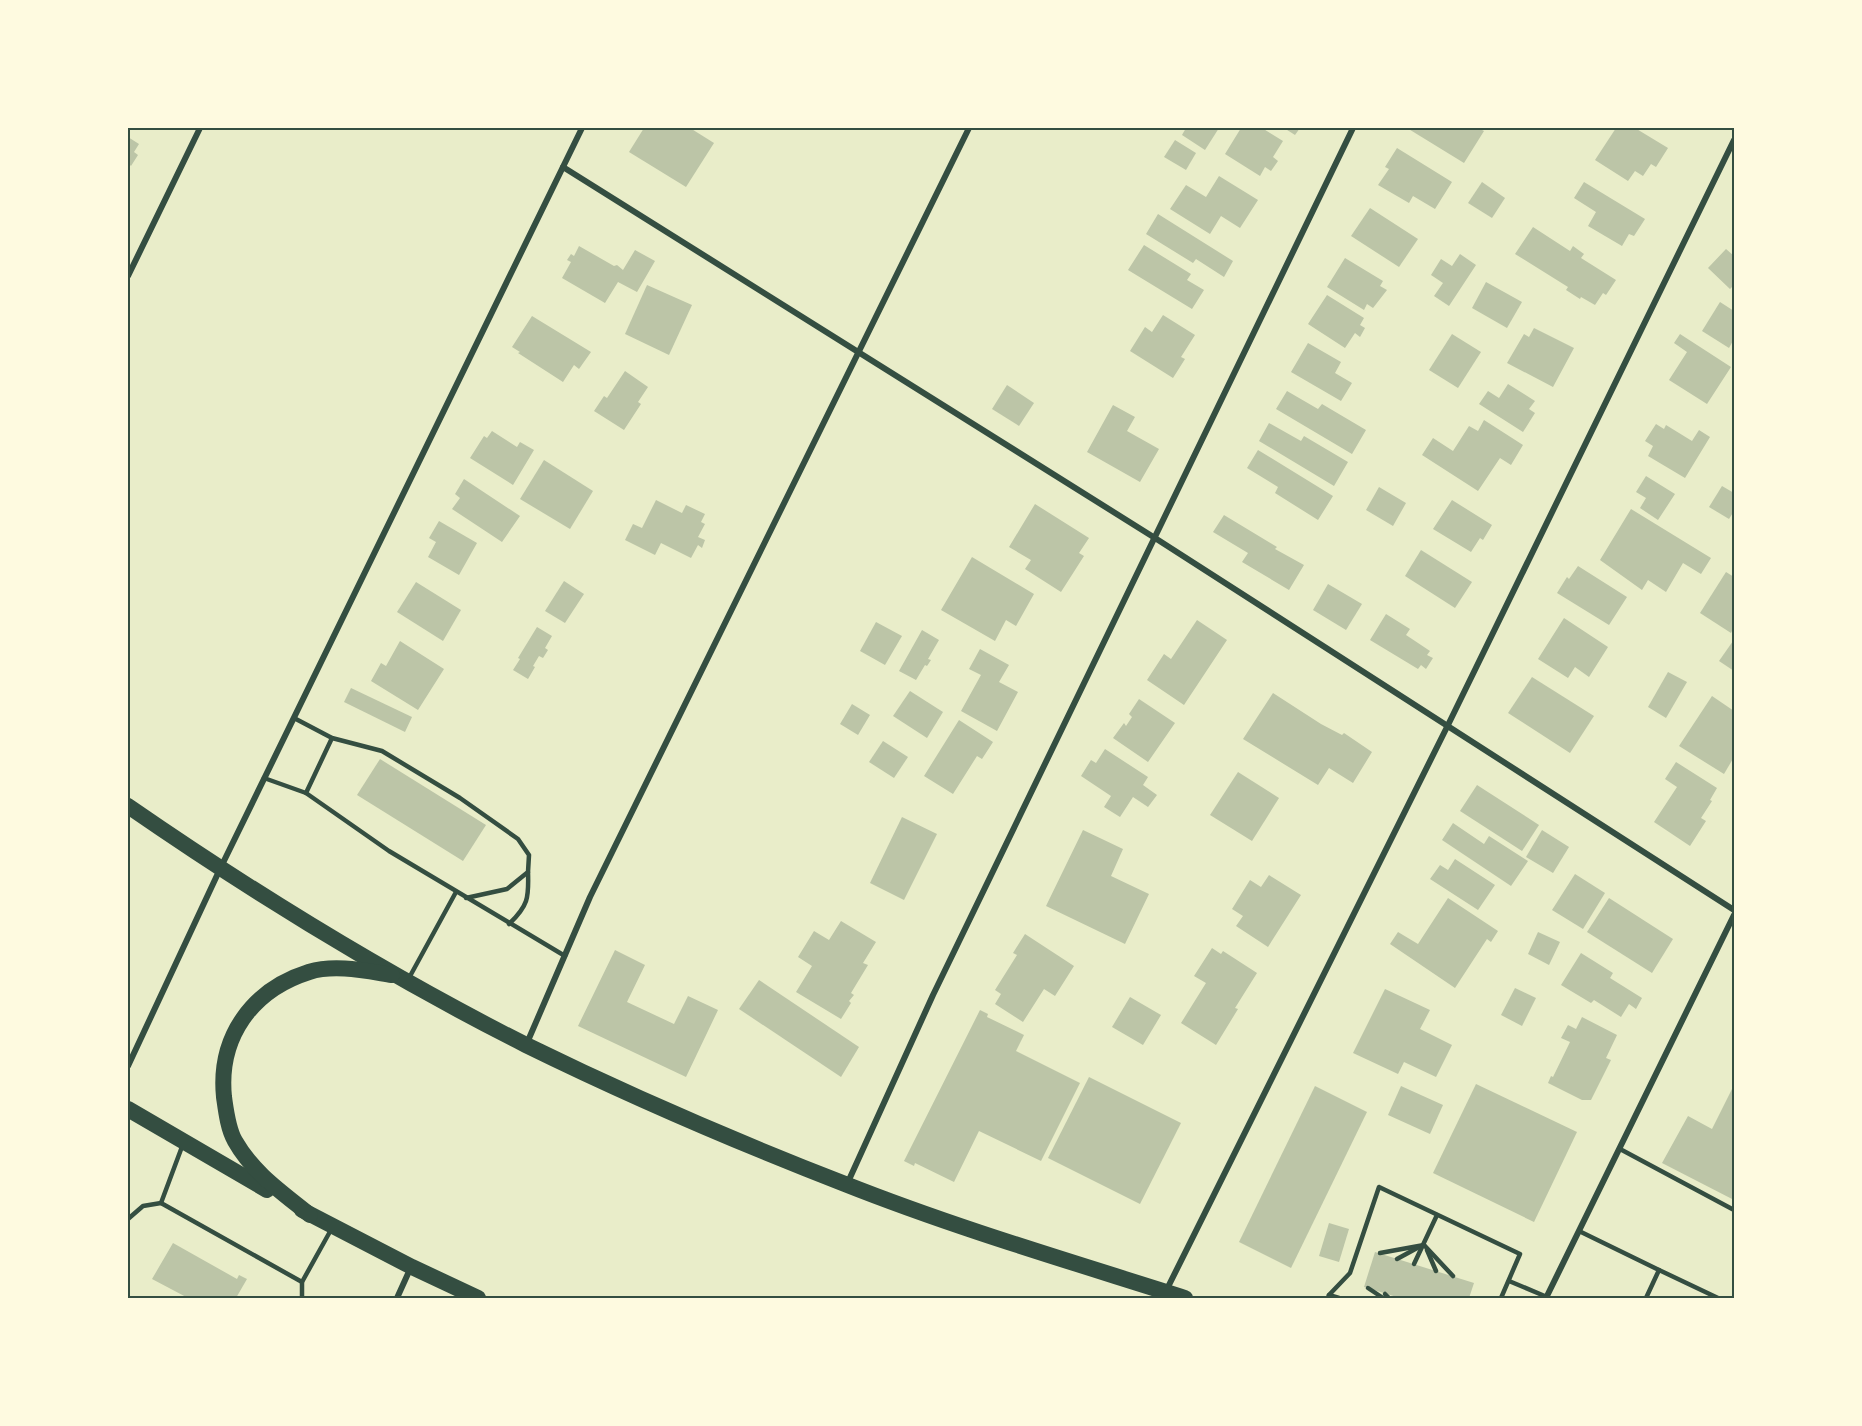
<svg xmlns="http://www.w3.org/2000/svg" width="1862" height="1426" font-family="Montserrat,sans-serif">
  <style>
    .building { fill: #bcc5a7 }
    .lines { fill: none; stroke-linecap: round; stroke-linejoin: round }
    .service { stroke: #344e41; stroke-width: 4.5 }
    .minor { stroke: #344e41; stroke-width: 6 }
    .trunk { stroke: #344e41; stroke-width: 16 }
    .neatline { fill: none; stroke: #344e41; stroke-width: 2 }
  </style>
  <rect width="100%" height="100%" fill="#e9edc9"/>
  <g class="building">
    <path d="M644,128H690L714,143L686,187L629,152Z"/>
    <path d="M1186,128H1219L1205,150L1182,135Z"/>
    <path d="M1241,128H1262L1283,141L1273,157L1278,161L1271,171L1265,167L1260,176L1225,154Z"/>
    <path d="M1284,128H1300L1295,135Z"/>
    <path d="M1407,128H1478L1484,131L1464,163Z"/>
    <path d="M1616,128H1635L1668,148L1656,167L1651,164L1643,176L1635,171L1628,181L1595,160Z"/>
    <path d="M128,137L139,144L134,152L138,155L131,166L129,164L128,167Z"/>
    <path d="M1175,140L1196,153L1186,170L1164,157Z"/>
    <path d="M1397,148L1452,182L1435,209L1413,196L1409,203L1378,185L1389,169L1385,167Z"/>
    <path d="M1219,176L1258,200L1240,228L1221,216L1210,234L1170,209L1186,185L1206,197Z"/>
    <path d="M1482,182L1505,198L1492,218L1468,203Z"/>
    <path d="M1584,182L1645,219L1634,236L1629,234L1622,246L1588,226L1596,212L1574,198Z"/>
    <path d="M1370,208L1418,239L1399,267L1351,236Z"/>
    <path d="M1158,214L1233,261L1224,277L1196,259L1193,263L1146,234Z"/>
    <path d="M1533,227L1570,251L1573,246L1584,254L1581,258L1616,280L1606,295L1603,293L1595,305L1581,297L1580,299L1566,290L1568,287L1515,254Z"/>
    <path d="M1144,245L1191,274L1187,280L1204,290L1192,309L1128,270Z"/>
    <path d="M579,246L614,266L617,265L623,270L635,250L655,261L637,292L618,282L605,303L562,278L571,262L567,260L571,254L574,256Z"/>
    <path d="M1726,249L1734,256V287L1733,286L1730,289L1708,268Z"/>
    <path d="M1460,254L1476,265L1449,306L1434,296L1443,283L1431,275L1441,259L1452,266Z"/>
    <path d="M1345,258L1383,281L1380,286L1387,290L1373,308L1367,304L1364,310L1327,287Z"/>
    <path d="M1486,282L1522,302L1507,328L1472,308Z"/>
    <path d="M647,285L692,305L669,355L625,334Z"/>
    <path d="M1327,295L1364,318L1360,325L1365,328L1360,337L1355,333L1345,348L1308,324Z"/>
    <path d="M1720,302L1734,311V339L1729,348L1702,331Z"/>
    <path d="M1163,315L1195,335L1181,357L1185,359L1173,378L1130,351L1145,327L1152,332Z"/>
    <path d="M532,316L591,352L579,369L574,365L563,382L518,353L520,352L512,347Z"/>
    <path d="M1534,328L1574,348L1553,387L1507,363L1524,334L1529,337Z"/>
    <path d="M1452,334L1481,352L1458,388L1429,370Z"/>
    <path d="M1680,334L1731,367L1707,404L1669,380L1687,352L1674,343Z"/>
    <path d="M1308,343L1341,362L1335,373L1352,383L1341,401L1291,372Z"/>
    <path d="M625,371L648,387L638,402L641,404L624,430L594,411L604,396L607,398Z"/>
    <path d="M1508,384L1535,401L1529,409L1535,413L1523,432L1479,404L1488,391L1499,398Z"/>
    <path d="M1007,385L1034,403L1019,426L992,409Z"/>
    <path d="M1287,391L1318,409L1322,404L1366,430L1352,454L1276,409Z"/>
    <path d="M1113,405L1135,417L1127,431L1159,449L1140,482L1087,452Z"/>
    <path d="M1484,420L1523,445L1511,465L1500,458L1478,491L1422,455L1433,438L1453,451L1469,426L1478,431Z"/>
    <path d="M1269,423L1301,441L1304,436L1348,462L1334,486L1259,441Z"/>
    <path d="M1656,424L1664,429L1666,425L1692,441L1699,430L1710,437L1685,478L1648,456L1653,446L1645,441Z"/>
    <path d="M492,431L517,447L520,442L534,450L513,485L470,458L484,436L487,438Z"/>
    <path d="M1258,450L1333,496L1318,520L1275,493L1278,487L1247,468Z"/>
    <path d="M544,460L593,491L570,529L520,499Z"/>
    <path d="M1646,476L1675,494L1658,520L1640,508L1646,498L1636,492Z"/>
    <path d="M464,479L520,516L502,542L452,509L460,498L455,494Z"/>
    <path d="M1722,486L1734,493V511L1729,519L1709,507Z"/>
    <path d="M1379,487L1406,503L1393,526L1366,510Z"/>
    <path d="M656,500L682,513L686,505L705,514L701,522L705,524L698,537L705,540L702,548L698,545L691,558L661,543L655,555L625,540L633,524L642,528Z"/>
    <path d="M1452,500L1492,525L1483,540L1480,538L1471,552L1433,529Z"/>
    <path d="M1035,504L1089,538L1079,553L1084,556L1061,592L1025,569L1031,560L1009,547Z"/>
    <path d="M1631,509L1711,558L1701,574L1683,563L1666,592L1648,580L1642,590L1600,560Z"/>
    <path d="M1224,515L1277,547L1275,549L1304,565L1289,590L1242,562L1248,553L1213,532Z"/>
    <path d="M439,521L477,543L459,575L428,557L436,542L429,538Z"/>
    <path d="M1421,550L1472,582L1455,608L1405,576Z"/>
    <path d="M972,557L1034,594L1016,626L1006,620L995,641L941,610Z"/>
    <path d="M1578,566L1627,597L1609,625L1557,593L1567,577L1569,579Z"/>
    <path d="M1726,572L1734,577V627L1731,633L1700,613Z"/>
    <path d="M564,581L584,594L565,623L545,611Z"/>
    <path d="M416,582L461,610L443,641L397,612Z"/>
    <path d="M1328,584L1362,604L1346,630L1313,610Z"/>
    <path d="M1386,614L1410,629L1406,635L1430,651L1427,655L1433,658L1426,669L1421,665L1418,669L1370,640Z"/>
    <path d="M1564,618L1608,647L1589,677L1575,667L1568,678L1538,659Z"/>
    <path d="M1197,620L1227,640L1184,705L1147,680L1164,654L1171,659Z"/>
    <path d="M876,622L902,636L885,665L860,651Z"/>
    <path d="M537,627L552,636L545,648L548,650L543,658L539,656L533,666L535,667L528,679L513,670L520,659L518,658Z"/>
    <path d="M922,630L939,640L928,659L931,660L927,666L925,665L916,680L899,671Z"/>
    <path d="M400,641L444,669L418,710L371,681L381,663L386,666Z"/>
    <path d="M1733,641L1734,642V671L1719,661Z"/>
    <path d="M980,649L1009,665L999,682L1018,692L997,731L961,711L981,675L969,669Z"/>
    <path d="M1668,672L1687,682L1666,718L1648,707Z"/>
    <path d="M1532,677L1594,716L1570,753L1508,713Z"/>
    <path d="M351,688L412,717L405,732L344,702Z"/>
    <path d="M910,691L943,712L927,738L893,716Z"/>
    <path d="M1273,693L1321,724L1342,735L1344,733L1372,752L1353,783L1329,768L1318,785L1243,739Z"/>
    <path d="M1712,696L1734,711V757L1724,774L1679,746Z"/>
    <path d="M1139,699L1175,723L1148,762L1113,738L1124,723L1126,726L1132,717L1129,714Z"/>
    <path d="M852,704L870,715L858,735L840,724Z"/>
    <path d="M959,720L993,742L982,759L977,756L953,794L924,776Z"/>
    <path d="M883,741L908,757L894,778L869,762Z"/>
    <path d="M1105,749L1148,777L1143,785L1157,795L1148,807L1133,797L1120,817L1104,807L1111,796L1081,776L1091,760L1096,763Z"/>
    <path d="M380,759L486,825L463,861L357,795Z"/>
    <path d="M1676,762L1717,788L1710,800L1712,801L1701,818L1706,821L1690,846L1654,822L1677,787L1665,779Z"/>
    <path d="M1238,772L1279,798L1252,841L1210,815Z"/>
    <path d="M1477,785L1539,825L1522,851L1460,811Z"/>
    <path d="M902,817L937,834L904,900L870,883Z"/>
    <path d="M1453,823L1484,844L1489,836L1528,861L1511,886L1442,840Z"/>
    <path d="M1083,830L1123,849L1111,876L1149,894L1125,944L1046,906Z"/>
    <path d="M1542,830L1569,847L1553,873L1526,857Z"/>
    <path d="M1455,859L1495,885L1478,910L1430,879L1440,865L1448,870Z"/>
    <path d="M1575,874L1605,893L1583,929L1552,910Z"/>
    <path d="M1269,875L1301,895L1268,947L1236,926L1243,916L1232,909L1250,880L1261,887Z"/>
    <path d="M1448,898L1498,931L1491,942L1487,939L1455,988L1390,944L1398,932L1418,944Z"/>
    <path d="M1609,898L1673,939L1652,973L1587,932Z"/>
    <path d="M841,921L876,942L863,963L868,965L851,993L854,995L849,1001L851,1003L841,1019L796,992L812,966L798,957L814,931L829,940Z"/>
    <path d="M1538,932L1560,942L1549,965L1528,954Z"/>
    <path d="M1025,934L1074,966L1055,996L1044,989L1023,1022L995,1004L1001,994L995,990L1017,955L1013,953Z"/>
    <path d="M1212,948L1221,954L1223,951L1257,973L1235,1008L1238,1009L1216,1045L1181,1023L1206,983L1194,976Z"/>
    <path d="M615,950L645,965L627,1002L674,1024L688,996L718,1010L686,1077L578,1026Z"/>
    <path d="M1581,953L1613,973L1610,978L1642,998L1636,1009L1629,1004L1621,1017L1594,1000L1591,1003L1561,985Z"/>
    <path d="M759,980L859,1047L841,1077L739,1009Z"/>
    <path d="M1515,988L1536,998L1522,1026L1501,1015Z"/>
    <path d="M1385,989L1430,1010L1420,1029L1452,1045L1436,1077L1404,1062L1398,1074L1353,1053Z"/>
    <path d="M1130,997L1161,1015L1143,1045L1112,1027Z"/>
    <path d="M980,1010L988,1014L987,1017L1024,1035L1016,1051L1080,1083L1041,1161L979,1131L954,1182L915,1163L914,1166L904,1161Z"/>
    <path d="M1582,1017L1617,1035L1606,1058L1611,1060L1591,1100H1582L1548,1083L1551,1076L1553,1077L1570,1042L1561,1038L1568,1025L1576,1029Z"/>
    <path d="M1089,1077L1181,1123L1140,1204L1048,1158Z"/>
    <path d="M1476,1084L1577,1132L1534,1222L1433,1173Z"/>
    <path d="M1734,1085V1200L1662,1163L1688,1116L1712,1129Z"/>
    <path d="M1315,1086L1367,1112L1291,1268L1239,1242Z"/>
    <path d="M1401,1086L1443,1105L1430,1134L1388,1115Z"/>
    <path d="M1329,1223L1349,1229L1339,1262L1319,1256Z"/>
    <path d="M173,1243L237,1279L239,1275L247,1279L236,1298H188L152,1279Z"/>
    <path d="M1375,1252L1474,1283L1469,1298H1400L1364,1287Z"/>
  </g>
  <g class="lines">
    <g class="service">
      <path d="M294,718L332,738L382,751L460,798L518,839L529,855L528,872L507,889L466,898"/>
      <path d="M264,778L306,793L389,851L565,956"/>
      <path d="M306,793L332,738"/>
      <path d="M509,924C528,906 529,898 528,872"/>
      <path d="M409,978L456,892"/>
      <path d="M1620,1149L1734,1210"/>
      <path d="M161,1203L183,1144"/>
      <path d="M128,1219L143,1206L161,1203L302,1282"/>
      <path d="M1579,1231L1659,1270L1646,1298"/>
      <path d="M1424,1245L1453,1276"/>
      <path d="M1427,1250L1436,1271"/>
      <path d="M1380,1253L1424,1245"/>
      <path d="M1397,1259L1419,1247"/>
      <path d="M1414,1264L1437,1215"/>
      <path d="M1659,1270L1718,1298"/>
      <path d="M1509,1281L1547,1297"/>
      <path d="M1368,1288L1383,1298"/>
      <path d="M1385,1294L1389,1298"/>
      <path d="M1329,1295L1350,1273L1379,1187L1520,1254L1501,1298"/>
      <path d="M302,1298V1282L332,1228"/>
      <path d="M1328,1298L1329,1295L1339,1298"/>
    </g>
    <g class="minor">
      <path d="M563,167L1155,538L1734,910"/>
      <path d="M128,276L200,128"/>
      <path d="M527,1043L590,897L969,128"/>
      <path d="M128,1066L220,869L582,128"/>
      <path d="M848,1182L933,995L1353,128"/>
      <path d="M1166,1291L1448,725L1734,140"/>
      <path d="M397,1298L411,1267"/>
      <path d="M1546,1298L1734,915"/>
    </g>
    <g class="trunk">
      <path d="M128,806C254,893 389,976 526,1045C630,1096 737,1142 845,1184C956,1228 1072,1262 1185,1298"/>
      <path d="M128,1109L267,1190"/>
      <path d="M302,1210L412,1267L478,1298"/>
      <path d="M310,1215C283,1193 253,1173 235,1141C228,1129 226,1111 224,1097C218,1037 252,990 309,972C335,964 366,971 392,975"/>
    </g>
  </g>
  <rect width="1862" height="1426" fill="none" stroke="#fefae0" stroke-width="258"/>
  <rect x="129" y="129" width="1604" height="1168" class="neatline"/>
</svg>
